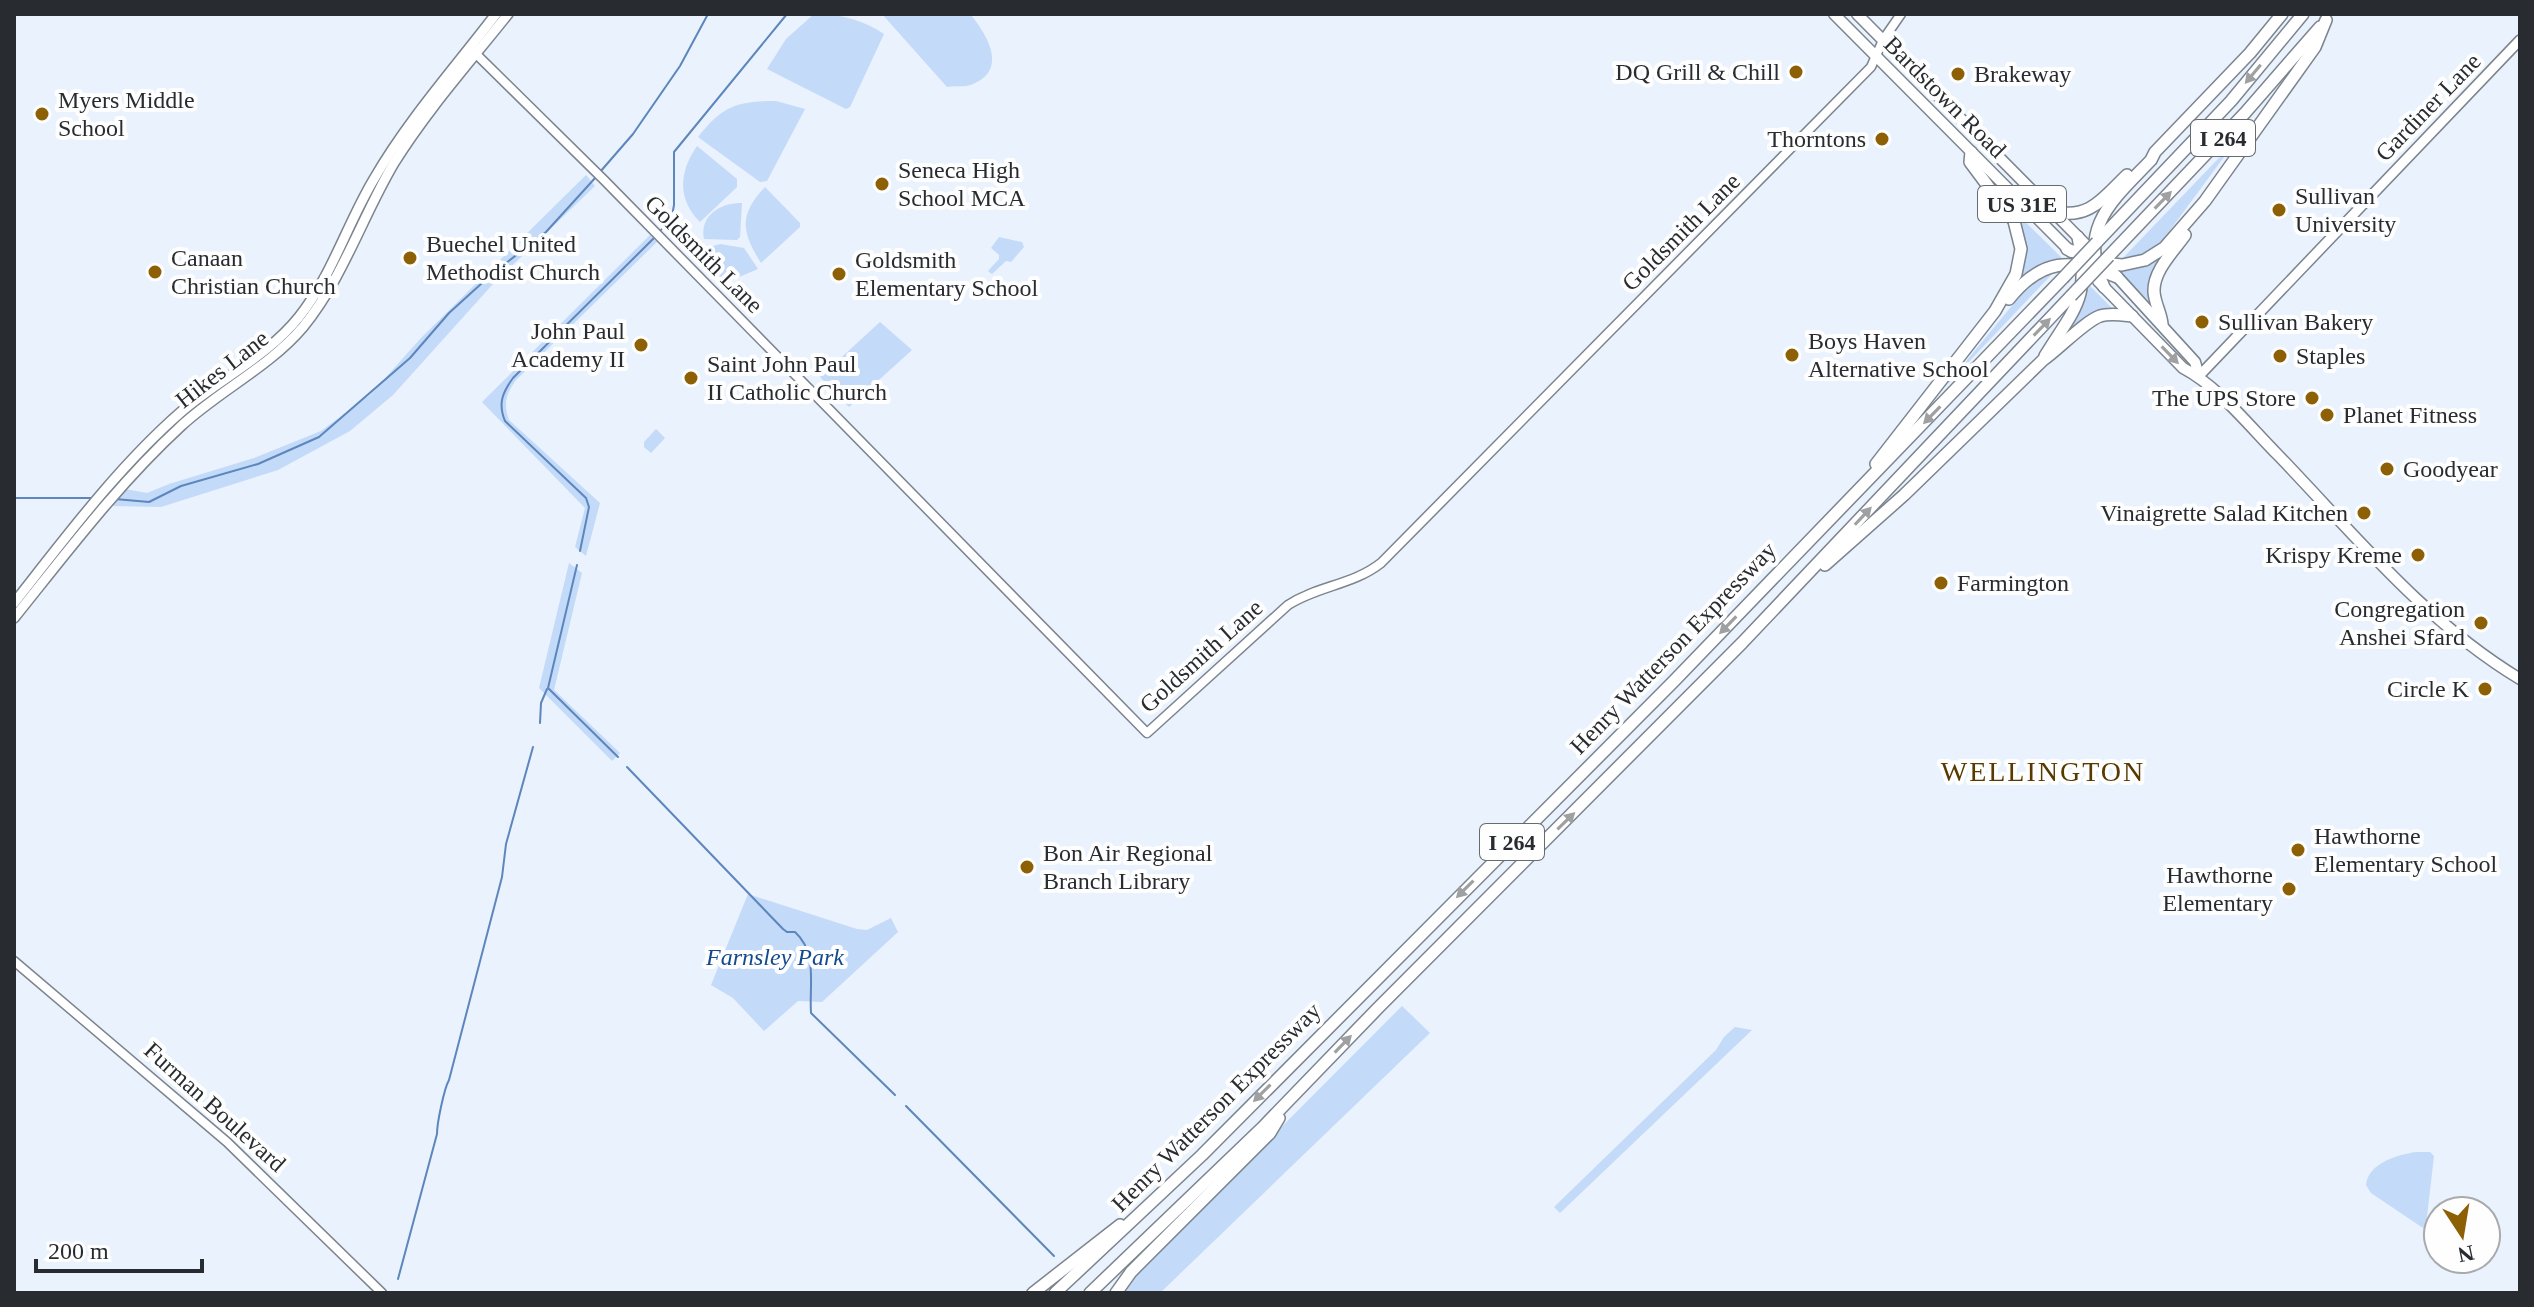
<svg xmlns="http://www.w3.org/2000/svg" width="2534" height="1307" viewBox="0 0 2534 1307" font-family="Georgia,serif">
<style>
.green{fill:#c3daf9}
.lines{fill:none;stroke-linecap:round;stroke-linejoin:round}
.stream{stroke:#5d86bc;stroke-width:2}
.tertiary-casing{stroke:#7c848e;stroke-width:11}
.secondary-casing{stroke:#7c848e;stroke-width:12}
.primary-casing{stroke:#7c848e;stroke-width:13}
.motorway-casing{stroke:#7c848e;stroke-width:14}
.tertiary{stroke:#fff;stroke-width:8}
.secondary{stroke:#fff;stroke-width:9}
.primary{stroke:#fff;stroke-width:10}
.motorway{stroke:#fff;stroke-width:11}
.motorway-bridge-casing{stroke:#7c848e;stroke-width:14;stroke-linecap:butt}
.motorway-bridge{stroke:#fff;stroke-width:11}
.oneway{fill:#9ea0a2}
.poi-dot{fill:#8d6006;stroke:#fefefe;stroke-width:3}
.labels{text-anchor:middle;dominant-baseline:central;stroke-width:8;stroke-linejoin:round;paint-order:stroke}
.shield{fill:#fefefe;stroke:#686b6e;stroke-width:2}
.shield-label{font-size:22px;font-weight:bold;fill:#282c30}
.poi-label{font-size:24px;fill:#282c30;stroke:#fefefe;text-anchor:start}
.street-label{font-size:24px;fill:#282c30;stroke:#fefefe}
.park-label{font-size:24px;font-style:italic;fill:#134a8d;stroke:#fefefe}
.quarter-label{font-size:28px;letter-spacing:2px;fill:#583a00;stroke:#fefefe}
</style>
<rect width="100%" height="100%" fill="#e9f2fd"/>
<g class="green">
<path d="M 814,14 C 838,13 864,20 884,34 L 850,107 L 846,109 L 767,69 L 786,39 Z"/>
<path d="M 882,14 L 970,14 C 985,32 1010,69 973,84 C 964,88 955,85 947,87 Z"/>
<path d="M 776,101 L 805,109 L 767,181 L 760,182 L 698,137 C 722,106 737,101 776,101 Z"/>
<polygon points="2238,138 2162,241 2139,256 2123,258"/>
<path d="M 697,146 L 737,179 L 737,187 L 700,222 C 677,199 679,172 697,146 Z"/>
<polygon points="586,175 595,186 493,284 393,395 350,431 278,470 161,507 111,506 125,489 147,493 169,484 254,458 321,431 371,394 421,338"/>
<path d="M 765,187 L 800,223 L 800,227 L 761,263 C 741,231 739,215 765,187 Z"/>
<path d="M 742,203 L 740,237 L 737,240 L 704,239 C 699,216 721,202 742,203 Z"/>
<polygon points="2010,207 2064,260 2034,269 2014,285 2021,266"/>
<path d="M 650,235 L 657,242 L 516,380 C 506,394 503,404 509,420 L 600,503 L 586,556 L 575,547 L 585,508 L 482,402 Z"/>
<polygon points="999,237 1022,242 1024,247 1011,262 1006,261 992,274 988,271 999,259 999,255 991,248"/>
<polygon points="720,244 744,248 758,269 725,283 720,282 709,247"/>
<polygon points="2167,251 2158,269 2154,306 2118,270 2145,265"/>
<polygon points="2054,272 1944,388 2029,285 2040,277"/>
<polygon points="2089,285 2113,309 2070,331 2084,303"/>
<polygon points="880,322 912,350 849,407 820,377"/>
<polygon points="656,429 665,438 651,453 644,447 644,442"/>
<polygon points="569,563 582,573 554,690 620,753 612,761 539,688"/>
<polygon points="748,894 857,929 867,930 891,918 898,932 822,1002 798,1001 764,1031 733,998 711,985"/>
<polygon points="1402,1006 1430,1033 1160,1293 1123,1293 1135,1274"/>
<polygon points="1735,1027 1752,1030 1560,1213 1554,1207 1716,1050 1724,1037"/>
<path d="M 2416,1152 L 2430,1152 L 2434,1156 L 2426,1225 L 2423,1228 L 2371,1193 L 2366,1185 C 2368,1163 2397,1155 2416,1152 Z"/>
</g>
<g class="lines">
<g class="stream">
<polyline points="600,172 633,134 680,66 708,14"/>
<polyline points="661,230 672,216 674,205 674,152 787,14"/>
<polyline points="14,498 93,498"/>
<polyline points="115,499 149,502 181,486 258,464 319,437 410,358 449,313 492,274 546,232 596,177"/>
<path d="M 580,551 L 589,507 L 586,498 L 505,421 C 498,404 502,393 513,378 L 654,238"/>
<polyline points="577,565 548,688 618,757"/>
<polyline points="540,723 541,703 547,689"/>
<path d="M 627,767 L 783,929 L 787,932 L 795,932 C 818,953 809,985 811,1013 L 895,1095"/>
<polyline points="906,1106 1054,1256"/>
<path d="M 398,1279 L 437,1134 C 437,1123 444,1089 449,1080 L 502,877 L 506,844 L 533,747"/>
</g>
<g class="tertiary-casing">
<g id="tertiary">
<path d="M 473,51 L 604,180 L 1147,733 L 1288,605 C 1317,586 1353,585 1381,563 L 1871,67 L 1883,40 L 1901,14"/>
<polyline points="14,961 227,1142 382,1293"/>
</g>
</g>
<g class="secondary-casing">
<g id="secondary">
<polyline points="2199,376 2520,40"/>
<path d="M 14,603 C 66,537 118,467 181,412 C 219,379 267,357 299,317 C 332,276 347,224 374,179 C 409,119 454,69 496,14"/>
<path d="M 14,618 C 67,552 119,483 181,426 C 220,390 269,367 303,327 C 343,278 362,217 394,163 C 427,110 469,63 508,14"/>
</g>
</g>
<g class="primary-casing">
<g id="primary">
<polyline points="1834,14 2071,252"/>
<polyline points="1857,14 2095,254"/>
<polyline points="2112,271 2195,362 2199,376"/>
<path d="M 2098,281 L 2183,368 C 2218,386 2250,427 2278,455 C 2355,535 2424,621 2520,679"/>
</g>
</g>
<g class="motorway-casing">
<g id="motorway">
<path d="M 2052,211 C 2089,221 2103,198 2127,175"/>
<polyline points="2097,242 2231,101 2303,14"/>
<polyline points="2067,249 2103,263 2122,265 2145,260 2164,248 2205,201 2315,47 2326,20"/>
<polyline points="2109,256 2245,113 2320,27"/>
<path d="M 2104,287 C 2077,228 2112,201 2151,160 L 2155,152 L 2250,53 L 2282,14"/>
<path d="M 2009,299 C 2041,259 2071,257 2117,277"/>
<path d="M 2162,324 C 2161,313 2155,304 2154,292 C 2153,271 2173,252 2185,235"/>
<path d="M 2045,356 C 2076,306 2090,299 2078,237"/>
<polyline points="1876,464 1995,311 2016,274 2021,249 2014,221 1970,162 1971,152"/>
<path d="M 1825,565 L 1904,495 L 2043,360 C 2059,349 2084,322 2100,316 C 2110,313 2122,315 2132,316"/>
<polyline points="1033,1293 1120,1225"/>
<polyline points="1055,1293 1202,1155 1674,681 2063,278"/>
<polyline points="1090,1293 1262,1128 1378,1008 1742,643 2071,296"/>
<polyline points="1116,1293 1131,1272 1270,1133 1279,1118"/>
</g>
</g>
<use href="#tertiary" class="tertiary"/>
<use href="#secondary" class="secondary"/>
<use href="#primary" class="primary"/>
<use href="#motorway" class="motorway"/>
<g class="motorway-bridge-casing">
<g id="motorway-bridge">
<polyline points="2063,278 2097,242"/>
<polyline points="2071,296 2109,256"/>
</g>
</g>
<use href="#motorway-bridge" class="motorway-bridge"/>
</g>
<defs><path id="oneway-solid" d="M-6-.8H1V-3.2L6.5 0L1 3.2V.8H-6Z" transform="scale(2)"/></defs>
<g class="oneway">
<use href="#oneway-solid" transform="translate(2253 74) rotate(130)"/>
<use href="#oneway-solid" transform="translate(2163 200) rotate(-46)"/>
<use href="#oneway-solid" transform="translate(2042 327) rotate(-46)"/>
<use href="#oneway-solid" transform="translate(2170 355) rotate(46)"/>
<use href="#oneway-solid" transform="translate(1932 415) rotate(134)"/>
<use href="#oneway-solid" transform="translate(1863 516) rotate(-47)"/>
<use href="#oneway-solid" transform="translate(1728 625) rotate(134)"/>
<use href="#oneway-solid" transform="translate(1566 821) rotate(-44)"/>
<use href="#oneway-solid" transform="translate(1465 889) rotate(135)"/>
<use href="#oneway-solid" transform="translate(1343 1044) rotate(-46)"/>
<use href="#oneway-solid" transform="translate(1262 1093) rotate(135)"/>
</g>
<g class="poi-dot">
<circle cx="1796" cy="72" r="8"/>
<circle cx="1958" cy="74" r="8"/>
<circle cx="42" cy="114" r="8"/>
<circle cx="1882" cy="139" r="8"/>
<circle cx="882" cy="184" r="8"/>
<circle cx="2279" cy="210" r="8"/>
<circle cx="410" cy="258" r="8"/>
<circle cx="155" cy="272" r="8"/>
<circle cx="839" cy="274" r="8"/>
<circle cx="2202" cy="322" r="8"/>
<circle cx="641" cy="345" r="8"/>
<circle cx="1792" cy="355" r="8"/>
<circle cx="2280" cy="356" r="8"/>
<circle cx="691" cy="378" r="8"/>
<circle cx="2312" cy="398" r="8"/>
<circle cx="2327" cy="415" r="8"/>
<circle cx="2387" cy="469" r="8"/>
<circle cx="2364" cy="513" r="8"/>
<circle cx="2418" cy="555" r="8"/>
<circle cx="1941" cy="583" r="8"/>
<circle cx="2481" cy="623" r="8"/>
<circle cx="2485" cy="689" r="8"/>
<circle cx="2298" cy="850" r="8"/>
<circle cx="1027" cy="867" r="8"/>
<circle cx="2289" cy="889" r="8"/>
</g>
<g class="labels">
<g class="shield">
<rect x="2191" y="120" width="64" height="36" rx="6"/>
<rect x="1978" y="186" width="88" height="36" rx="6"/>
<rect x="1480" y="824" width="64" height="36" rx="6"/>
</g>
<g class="shield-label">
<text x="2223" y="138">I 264</text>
<text x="2022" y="204">US 31E</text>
<text x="1512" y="842">I 264</text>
</g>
<g class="poi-label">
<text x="1780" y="72" text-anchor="end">DQ Grill &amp; Chill</text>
<text x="1974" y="74">Brakeway</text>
<text x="58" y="100">Myers Middle<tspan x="58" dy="28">School</tspan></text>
<text x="1866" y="139" text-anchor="end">Thorntons</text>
<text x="898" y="170">Seneca High<tspan x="898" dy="28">School MCA</tspan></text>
<text x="2295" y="196">Sullivan<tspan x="2295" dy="28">University</tspan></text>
<text x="426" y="244">Buechel United<tspan x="426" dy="28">Methodist Church</tspan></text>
<text x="171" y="258">Canaan<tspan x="171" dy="28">Christian Church</tspan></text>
<text x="855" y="260">Goldsmith<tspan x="855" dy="28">Elementary School</tspan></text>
<text x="2218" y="322">Sullivan Bakery</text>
<text x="625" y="331" text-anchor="end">John Paul<tspan x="625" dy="28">Academy II</tspan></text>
<text x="1808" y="341">Boys Haven<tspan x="1808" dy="28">Alternative School</tspan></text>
<text x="2296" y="356">Staples</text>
<text x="707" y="364">Saint John Paul<tspan x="707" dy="28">II Catholic Church</tspan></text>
<text x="2296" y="398" text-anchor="end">The UPS Store</text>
<text x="2343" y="415">Planet Fitness</text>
<text x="2403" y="469">Goodyear</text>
<text x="2348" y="513" text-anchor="end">Vinaigrette Salad Kitchen</text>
<text x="2402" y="555" text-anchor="end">Krispy Kreme</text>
<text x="1957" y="583">Farmington</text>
<text x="2465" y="609" text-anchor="end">Congregation<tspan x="2465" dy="28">Anshei Sfard</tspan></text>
<text x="2469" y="689" text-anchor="end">Circle K</text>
<text x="2314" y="836">Hawthorne<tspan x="2314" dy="28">Elementary School</tspan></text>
<text x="1043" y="853">Bon Air Regional<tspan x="1043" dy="28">Branch Library</tspan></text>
<text x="2273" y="875" text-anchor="end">Hawthorne<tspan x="2273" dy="28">Elementary</tspan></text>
</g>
<g class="street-label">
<text transform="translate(1945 97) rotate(45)">Bardstown Road</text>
<text transform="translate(2428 107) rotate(-46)">Gardiner Lane</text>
<text transform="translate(1681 232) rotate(-45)">Goldsmith Lane</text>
<text transform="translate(704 254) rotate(45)">Goldsmith Lane</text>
<text transform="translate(222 369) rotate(-38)">Hikes Lane</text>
<text transform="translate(1673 648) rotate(-46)">Henry Watterson Expressway</text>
<text transform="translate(1201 656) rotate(-42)">Goldsmith Lane</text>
<text transform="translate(215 1107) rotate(42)">Furman Boulevard</text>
<text transform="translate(1216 1107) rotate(-45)">Henry Watterson Expressway</text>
</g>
<g class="park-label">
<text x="775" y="957">Farnsley Park</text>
</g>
<g class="quarter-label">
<text x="2043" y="771">WELLINGTON</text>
</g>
</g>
<rect width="2534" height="1307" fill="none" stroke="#282c30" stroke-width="32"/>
<g transform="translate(2462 1235) rotate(168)"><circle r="38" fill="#fefefe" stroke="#a8aaac" stroke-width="2"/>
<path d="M0-6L14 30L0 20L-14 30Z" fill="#8d6006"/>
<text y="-12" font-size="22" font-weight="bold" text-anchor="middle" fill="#282c30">N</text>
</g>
<path d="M36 1259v12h166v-12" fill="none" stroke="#282c30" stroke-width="4"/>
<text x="48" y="1259" font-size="24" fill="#282c30" stroke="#fefefe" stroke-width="6" paint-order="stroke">200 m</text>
</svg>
